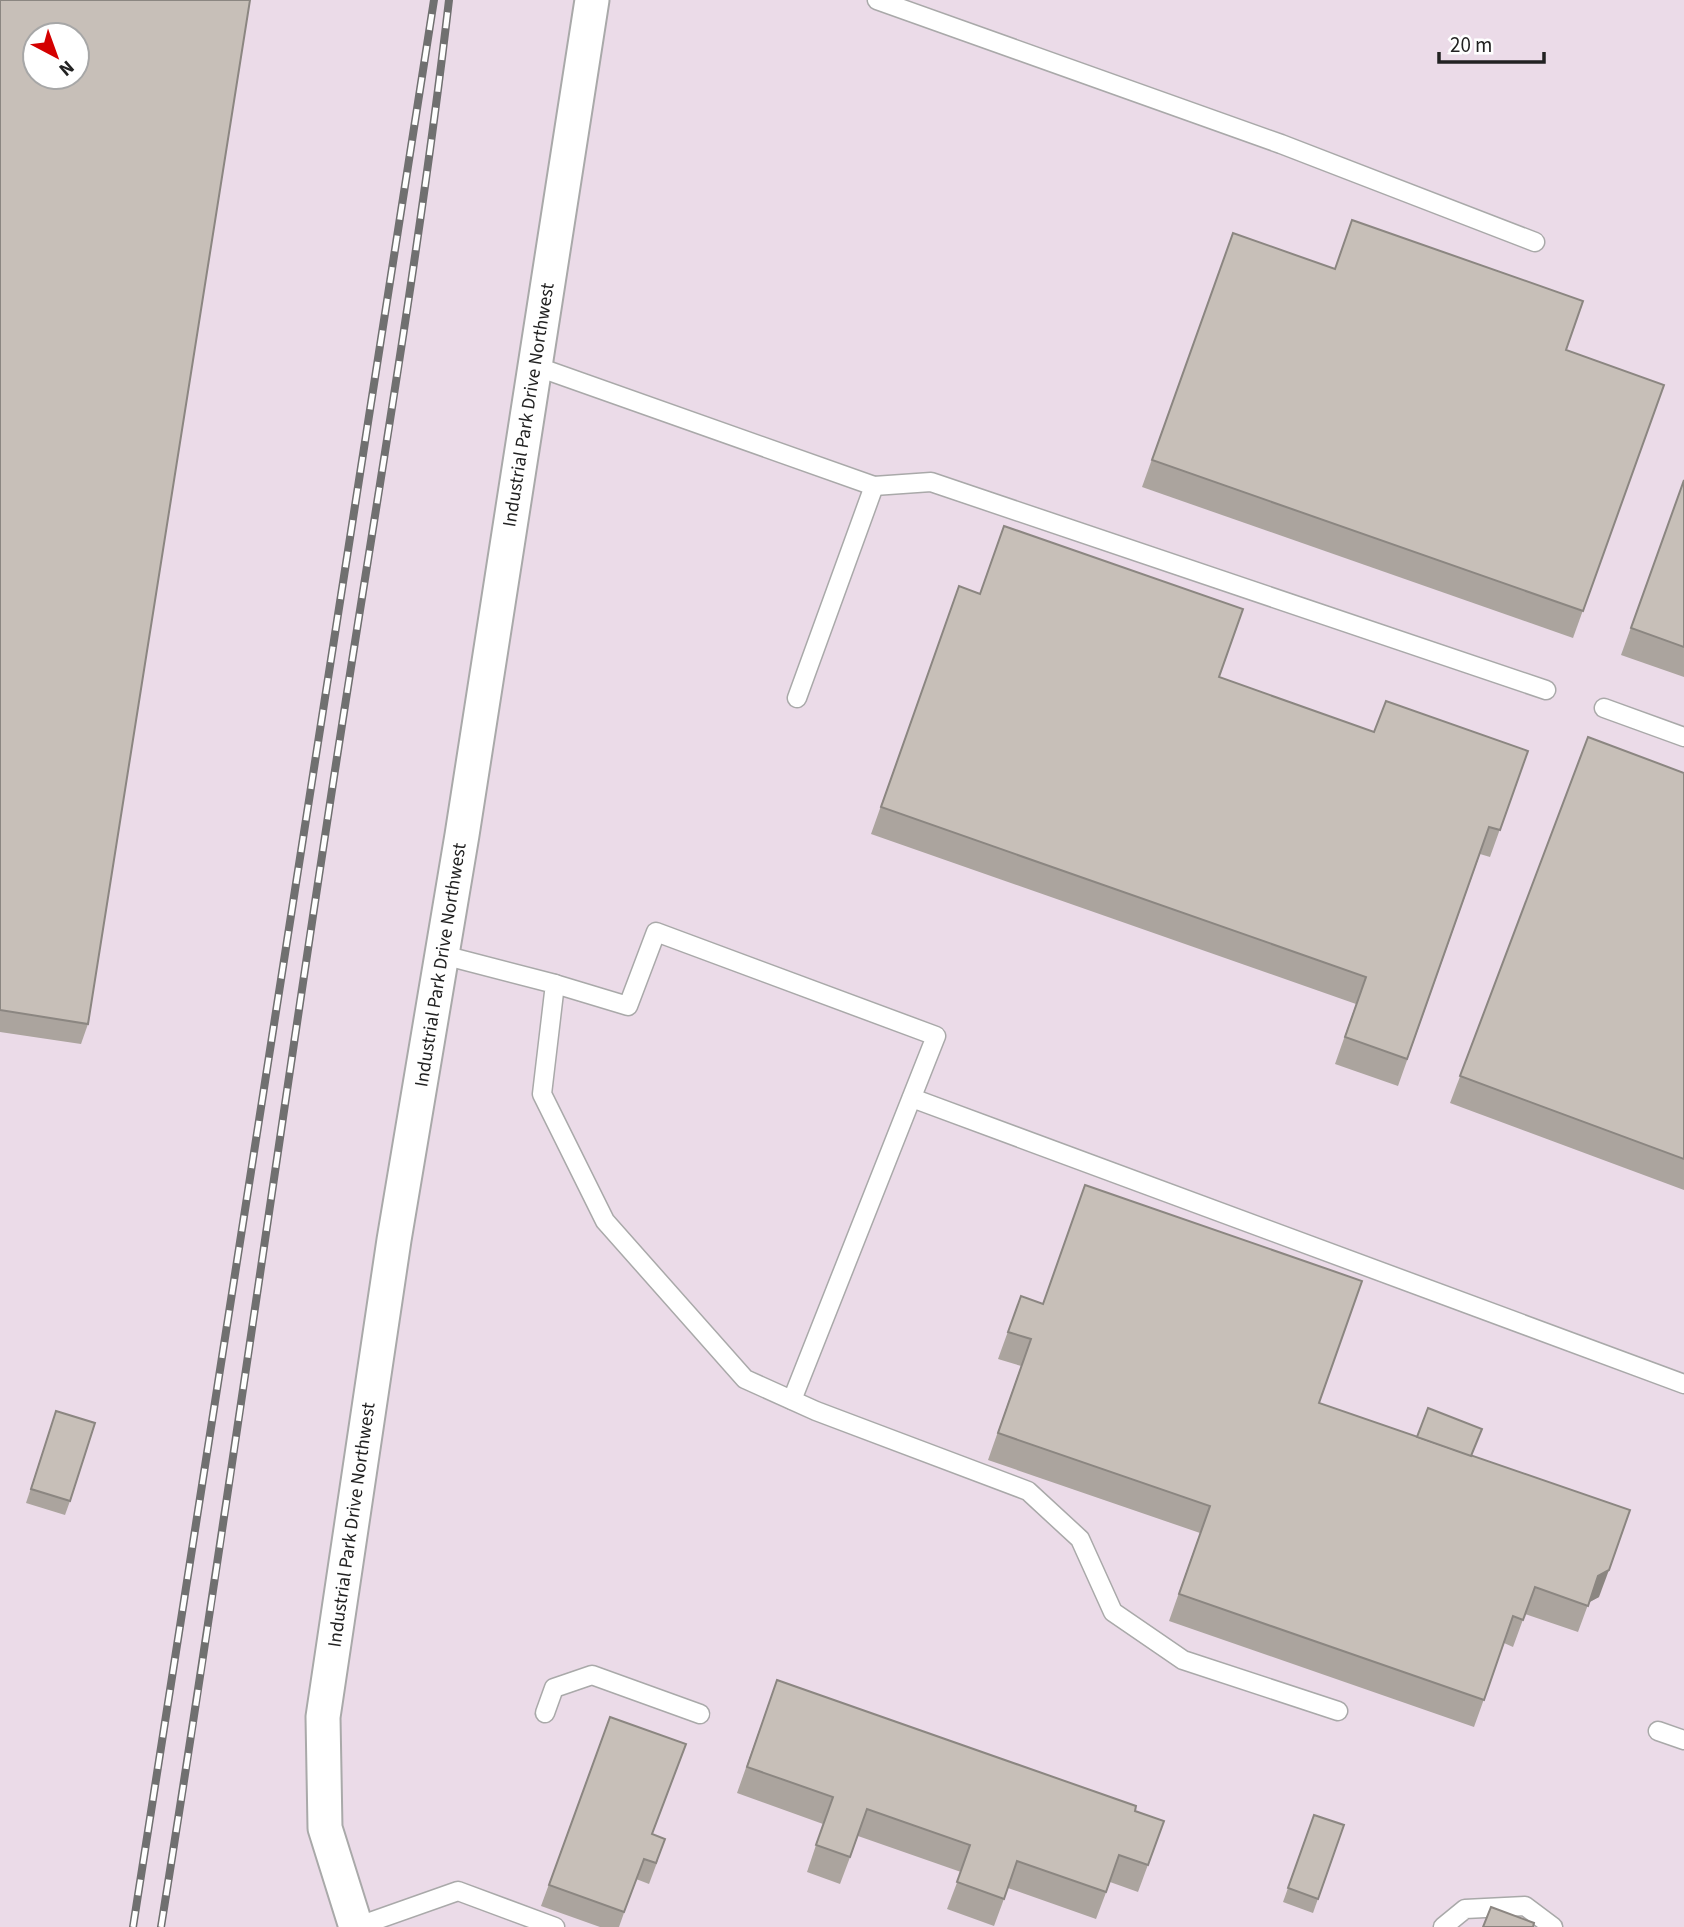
<svg xmlns="http://www.w3.org/2000/svg" width="1684" height="1927" viewBox="0 0 1684 1927" font-family="'Source Sans 3',sans-serif">
<style>
.industrial{fill:#ebdbe8;fill-rule:evenodd}
.lines{fill:none;stroke-linecap:round;stroke-linejoin:round}
.service-casing{stroke:#a9a9a9;stroke-width:21}
.minor-casing{stroke:#a9a9a9;stroke-width:37}
.service{stroke:#fff;stroke-width:18}
.minor{stroke:#fff;stroke-width:33}
.rail-casing{stroke:#707070;stroke-width:8}
.rail{stroke:#fff;stroke-width:5;stroke-dasharray:16;stroke-linecap:butt}
.wall{fill:#aba49e}
.shaded-wall{fill:#8b8681}
.building{fill:#c7bfb8;stroke:#8b8681;stroke-width:2;fill-rule:evenodd}
.labels{text-anchor:middle;dominant-baseline:central;stroke-width:7;stroke-linejoin:round;paint-order:stroke}
.street-label{font-size:19px;fill:#222;stroke:#fff}
</style>
<rect width="100%" height="100%" fill="#f2efe9"/>
<path class="industrial" d="M 0,0 L 1684,0 L 1684,1927 L 0,1927 ZM 35,35 L 77,35 L 77,77 L 35,77 Z"/>
<g class="lines">
<g class="service-casing">
<g id="service">
<polyline points="877,0 1281,144 1535,242"/>
<polyline points="535,366 874,486 797,698"/>
<polyline points="874,486 931,482 1546,690"/>
<polyline points="1604,708 1684,737"/>
<polyline points="443,955 555,984 542,1094 605,1221 745,1379 816,1411 1028,1491 1080,1539 1113,1612 1183,1660 1338,1711"/>
<polyline points="555,984 628,1006 656,932 936,1036 792,1400"/>
<polyline points="912,1098 1684,1384"/>
<polyline points="545,1713 554,1688 592,1675 700,1714"/>
<polyline points="1658,1731 1684,1740"/>
<polyline points="356,1927 458,1891 555,1927"/>
<polyline points="1443,1927 1465,1909 1525,1906 1553,1927"/>
</g>
</g>
<g class="minor-casing">
<polyline id="minor" points="356,1927 325,1828 323,1717 394,1240 462,835 592,0"/>
</g>
<use href="#service" class="service"/>
<use href="#minor" class="minor"/>
<g class="rail-casing">
<g id="rail">
<polyline points="133,1927 434,0"/>
<path d="M 161,1927 C 220,1560 271,1191 327,823 C 368,549 417,275 449,0"/>
</g>
</g>
<use href="#rail" class="rail"/>
</g>
<g class="wall">
<polygon points="0,0 88,1024 81,1044 0,1032"/>
<polygon points="1233,233 1664,385 1573,638 1142,487"/>
<polygon points="1684,480 1684,677 1621,655"/>
<polygon points="959,586 1374,732 1528,751 1490,857 1480,854 1398,1086 1335,1064 1356,1004 871,834"/>
<polygon points="1588,737 1684,773 1684,1190 1450,1103"/>
<polygon points="1042,1304 1319,1403 1472,1456 1599,1597 1589,1602 1578,1632 1525,1614 1513,1647 1504,1643 1474,1727 1169,1621 1200,1533 988,1460 1021,1366 998,1359 1011,1323"/>
<polygon points="56,1411 70,1501 65,1515 26,1503"/>
<polygon points="777,1680 1164,1821 1138,1892 1110,1882 1096,1919 1008,1888 994,1926 947,1909 961,1872 858,1836 840,1884 807,1872 823,1824 737,1793"/>
<polygon points="610,1717 652,1834 658,1860 649,1884 636,1879 619,1927 600,1927 541,1906"/>
<polygon points="1314,1815 1344,1825 1313,1913 1283,1902"/>
</g>
<polygon class="shaded-wall" points="1609,1570 1599,1597 1588,1603 1598,1576"/>
<g class="building">
<path d="M 0,0 L 250,0 L 88,1024 L 0,1010 ZM 35,35 L 77,35 L 77,77 L 35,77 Z"/>
<polygon points="1352,220 1583,301 1566,350 1664,385 1583,611 1152,460 1233,233 1335,269"/>
<polygon points="1684,480 1684,647 1631,628"/>
<polygon points="1004,526 1243,609 1219,677 1374,732 1386,701 1528,751 1500,830 1489,827 1407,1059 1345,1037 1366,977 881,807 959,586 980,594"/>
<polygon points="1588,737 1684,773 1684,1159 1460,1076"/>
<polygon points="1085,1185 1362,1281 1319,1403 1630,1510 1609,1570 1598,1576 1588,1606 1535,1587 1523,1620 1513,1616 1484,1700 1179,1594 1210,1506 998,1433 1031,1339 1008,1332 1021,1296 1043,1304"/>
<polygon points="1428,1408 1482,1429 1471,1456 1417,1437"/>
<polygon points="56,1411 95,1423 70,1501 31,1489"/>
<polygon points="777,1680 1136,1806 1135,1811 1164,1821 1148,1865 1119,1855 1106,1892 1017,1861 1004,1899 957,1882 970,1845 867,1809 850,1857 816,1845 833,1797 747,1767"/>
<polygon points="610,1717 686,1744 652,1834 665,1839 656,1863 644,1859 624,1912 549,1885"/>
<polygon points="1314,1815 1344,1825 1318,1899 1288,1888"/>
<polygon points="1491,1907 1534,1923 1533,1927 1483,1927"/>
</g>
<g class="labels">
<g class="street-label">
<text transform="translate(529 405) rotate(-81)">Industrial Park Drive Northwest</text>
<text transform="translate(441 965) rotate(-81)">Industrial Park Drive Northwest</text>
<text transform="translate(352 1525) rotate(-82)">Industrial Park Drive Northwest</text>
</g>
</g>
<g transform="translate(56 56) rotate(139)"><circle r="33" fill="#ffffff" stroke="#a7a7a7" stroke-width="2"/>
<path d="M0-5L12 26L0 18L-12 26Z" fill="#d40000"/>
<text y="-10" font-size="19" font-weight="bold" text-anchor="middle" fill="#222222">N</text>
</g>
<path d="M1439 52v10h105v-10" fill="none" stroke="#222222" stroke-width="3.5"/>
<text x="1450" y="52" font-size="21" fill="#222222" stroke="#ffffff" stroke-width="5" paint-order="stroke">20 m</text>
</svg>
